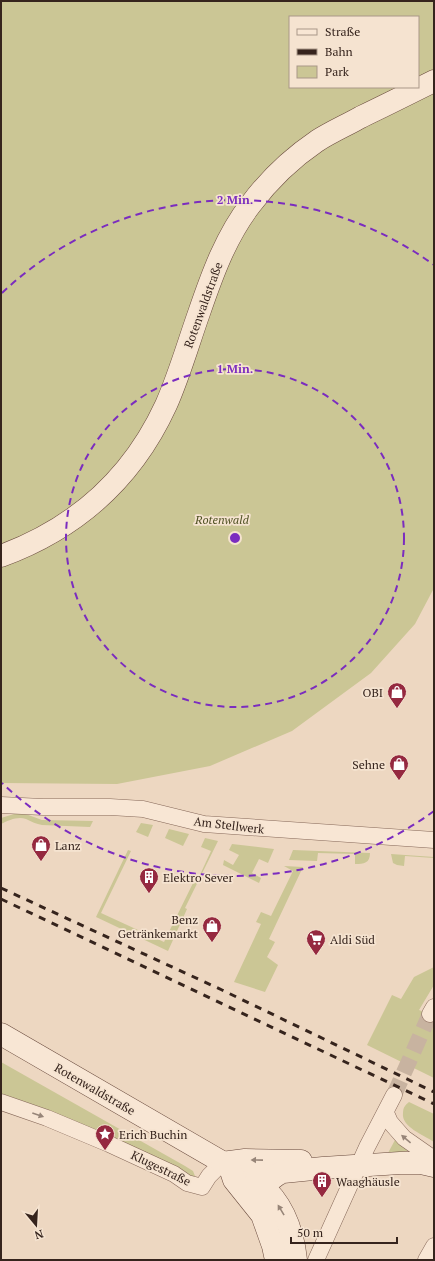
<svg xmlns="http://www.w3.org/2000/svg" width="435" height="1261" viewBox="0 0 435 1261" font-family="'PT Serif',serif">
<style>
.green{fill:#cbc695;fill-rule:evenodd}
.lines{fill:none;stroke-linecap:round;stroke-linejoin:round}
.minor-tunnel{stroke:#c8b3a0;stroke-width:16;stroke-dasharray:16 8;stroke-linecap:butt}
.minor-casing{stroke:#866859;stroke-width:17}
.secondary-casing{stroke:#68493c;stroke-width:23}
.minor{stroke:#f8e6d4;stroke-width:16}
.secondary{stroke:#f8e6d4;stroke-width:22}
.rail{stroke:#36241d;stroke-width:3;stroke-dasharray:7 7;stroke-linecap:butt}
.oneway{fill:#978578}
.ring{fill:none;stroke:#7b2cbf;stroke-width:2;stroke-dasharray:7 5}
.labels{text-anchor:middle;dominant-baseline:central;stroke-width:3.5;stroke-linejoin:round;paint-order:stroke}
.street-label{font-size:12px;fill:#36241d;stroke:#f5e3d0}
.park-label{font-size:12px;font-style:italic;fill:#505224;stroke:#f5e3d0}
.poi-label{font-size:12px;fill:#36241d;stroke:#f5e3d0;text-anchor:start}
.centre{fill:#7b2cbf;stroke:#f5e3d0;stroke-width:2}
.ring-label{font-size:12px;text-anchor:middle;font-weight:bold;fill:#7b2cbf;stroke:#f5e3d0;stroke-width:3.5;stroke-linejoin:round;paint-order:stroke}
</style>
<rect width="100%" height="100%" fill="#edd7c1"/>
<g class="green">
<path d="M 1,1 L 434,1 L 434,588 L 415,624 L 371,673 L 292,731 L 210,766 L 117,784 L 1,783 ZM 290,17 L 418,17 L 418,87 L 290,87 Z"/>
<path d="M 23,813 L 42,820 L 93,821 L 90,827 L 42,825 C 36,824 32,822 26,819 C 18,816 9,820 1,824 L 1,818 L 14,814 Z"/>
<polygon points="141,823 153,825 148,837 136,832"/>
<polygon points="169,829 189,834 183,846 165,838"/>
<polygon points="205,838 218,841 185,908 187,909 168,951 96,917 128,850 131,851 101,913 164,942 196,877 199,877 211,851 201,847"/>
<polygon points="232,844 274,849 268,863 259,859 252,873 261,878 259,883 223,865 224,860 233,865 239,855 229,850"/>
<path d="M 293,850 L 370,853 C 370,863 364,864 355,864 L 355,854 L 318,853 L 317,861 L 289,860 Z"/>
<polygon points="391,854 434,857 434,858 405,856 404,866 397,865 393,863"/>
<polygon points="284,866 303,867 269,939 275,942 267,957 278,965 265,992 234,982 261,924 256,922 261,912 271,916 293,871"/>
<polygon points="434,967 434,985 419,1010 434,1016 434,1078 367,1045 392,995 401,999 414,977"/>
<polygon points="1,1062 185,1166 193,1171 195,1176 193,1177 73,1120 1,1094"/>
<path d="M 409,1102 L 434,1114 L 434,1142 C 424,1135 401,1127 403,1113 C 403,1108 405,1105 409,1102 Z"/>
<polygon points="395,1140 408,1150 407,1151 388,1153"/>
</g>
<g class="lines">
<polyline class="minor-tunnel" points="394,1095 430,1014"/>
<g class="minor-casing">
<g id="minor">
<polyline points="1,805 43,807 110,807 143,809 204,824 434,840"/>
<polyline points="430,1014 434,1007"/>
<polyline points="1,1102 47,1118 109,1144 174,1174 187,1183 202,1187 209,1176 222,1163"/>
<polyline points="386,1113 390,1122 404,1138 434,1159"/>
<polyline points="316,1260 367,1147 394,1095"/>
<polyline points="426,1260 434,1246"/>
</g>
</g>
<g class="secondary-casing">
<g id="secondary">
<path d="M 1,556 C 77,528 132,479 166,405 C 179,376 188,344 199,313 C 212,275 226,236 251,204 C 269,180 292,158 317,141 C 331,132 347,125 361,117 C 386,105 410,93 434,81"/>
<path d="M 1,1034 L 260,1184 C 283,1203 293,1231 296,1260"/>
<polyline points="222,1163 245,1160 301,1161"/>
<polyline points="230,1168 234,1180 262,1215 273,1246 276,1260"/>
<polyline points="256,1181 269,1181 277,1175 283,1172 323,1168 400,1163 421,1163 434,1166"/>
</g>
</g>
<use href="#minor" class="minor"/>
<use href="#secondary" class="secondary"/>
<g class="rail">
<polyline points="1,888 222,990 434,1092"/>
<polyline points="1,899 434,1104"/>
</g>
</g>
<defs><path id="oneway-solid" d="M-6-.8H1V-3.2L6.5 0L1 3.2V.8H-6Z"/></defs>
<g class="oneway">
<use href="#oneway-solid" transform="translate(38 1115) rotate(19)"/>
<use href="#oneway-solid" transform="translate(406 1139) rotate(-140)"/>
<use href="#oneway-solid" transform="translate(257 1160) rotate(-179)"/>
<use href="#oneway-solid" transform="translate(281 1210) rotate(-121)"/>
</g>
<g class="ring">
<circle cx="235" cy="538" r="169"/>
<path d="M434 811A338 338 0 0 1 2 783M2 293A338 338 0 0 1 434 265"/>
</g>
<defs>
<g id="shop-pin" transform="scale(1)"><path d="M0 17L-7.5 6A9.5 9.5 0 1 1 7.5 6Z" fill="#952940" stroke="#f5e3d0"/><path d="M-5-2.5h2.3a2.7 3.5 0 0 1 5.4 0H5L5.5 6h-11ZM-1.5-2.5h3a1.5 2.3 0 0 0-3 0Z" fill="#fff"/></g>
<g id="building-pin" transform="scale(1)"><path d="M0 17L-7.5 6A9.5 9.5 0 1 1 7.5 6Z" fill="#952940" stroke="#f5e3d0"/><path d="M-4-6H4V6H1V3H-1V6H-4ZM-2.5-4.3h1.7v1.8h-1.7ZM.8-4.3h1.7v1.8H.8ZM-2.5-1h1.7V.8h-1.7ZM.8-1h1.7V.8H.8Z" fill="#fff"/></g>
<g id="supermarket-pin" transform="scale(1)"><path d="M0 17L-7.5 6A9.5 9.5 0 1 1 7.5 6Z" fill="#952940" stroke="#f5e3d0"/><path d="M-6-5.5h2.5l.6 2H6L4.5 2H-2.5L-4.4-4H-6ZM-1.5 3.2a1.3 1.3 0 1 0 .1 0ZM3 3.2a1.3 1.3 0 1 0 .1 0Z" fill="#fff"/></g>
<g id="sight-pin" transform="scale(1)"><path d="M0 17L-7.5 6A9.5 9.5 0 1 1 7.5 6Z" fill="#952940" stroke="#f5e3d0"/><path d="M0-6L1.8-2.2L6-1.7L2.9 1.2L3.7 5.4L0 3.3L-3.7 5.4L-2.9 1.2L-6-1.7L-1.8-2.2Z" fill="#fff"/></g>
</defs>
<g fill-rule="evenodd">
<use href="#shop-pin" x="397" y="692"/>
<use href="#shop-pin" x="399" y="764"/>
<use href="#shop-pin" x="41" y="845"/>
<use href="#building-pin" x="149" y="877"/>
<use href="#shop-pin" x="212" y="926"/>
<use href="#supermarket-pin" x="316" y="939"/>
<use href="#sight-pin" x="105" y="1134"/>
<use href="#building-pin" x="322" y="1181"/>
</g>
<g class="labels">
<g class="street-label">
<text transform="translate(203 305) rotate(-70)">Rotenwaldstraße</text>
<text transform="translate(229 825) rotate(7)">Am Stellwerk</text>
<text transform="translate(95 1089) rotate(30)">Rotenwaldstraße</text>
<text transform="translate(161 1168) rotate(26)">Klugestraße</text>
</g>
<g class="park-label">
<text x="222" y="519">Rotenwald</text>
</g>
<g class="poi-label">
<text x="383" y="692" text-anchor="end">OBI</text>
<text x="385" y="764" text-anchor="end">Sehne</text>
<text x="55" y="845">Lanz</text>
<text x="163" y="877">Elektro Sever</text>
<text x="198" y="919" text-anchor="end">Benz<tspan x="198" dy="14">Getränkemarkt</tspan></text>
<text x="330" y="939">Aldi Süd</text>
<text x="119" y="1134">Erich Buchin</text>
<text x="336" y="1181">Waaghäusle</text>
</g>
</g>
<circle cx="235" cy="538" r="6" class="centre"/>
<g class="ring-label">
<text x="235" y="204">2 Min.</text>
<text x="235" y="373">1 Min.</text>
</g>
<rect width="435" height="1261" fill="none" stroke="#36241d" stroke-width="4"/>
<rect x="289" y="16" width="130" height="72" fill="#f5e3d0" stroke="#a99788"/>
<rect x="297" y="29" width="20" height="6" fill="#f8e6d4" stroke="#a99788"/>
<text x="325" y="36" font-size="12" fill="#36241d">Straße</text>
<rect x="297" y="49" width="20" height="6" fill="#36241d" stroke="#a99788"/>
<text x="325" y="56" font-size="12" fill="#36241d">Bahn</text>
<rect x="297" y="66" width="20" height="12" fill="#cbc695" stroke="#a99788"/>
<text x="325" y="76" font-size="12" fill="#36241d">Park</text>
<g transform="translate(36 1225) rotate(162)" stroke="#f5e3d0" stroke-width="3" paint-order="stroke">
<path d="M0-3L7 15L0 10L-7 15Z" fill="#36241d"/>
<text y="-6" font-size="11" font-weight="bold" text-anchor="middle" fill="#36241d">N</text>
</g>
<path d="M291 1237v6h106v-6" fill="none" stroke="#36241d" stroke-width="2"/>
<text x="297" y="1237" font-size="12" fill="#36241d" stroke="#f5e3d0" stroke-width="3" paint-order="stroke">50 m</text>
</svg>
